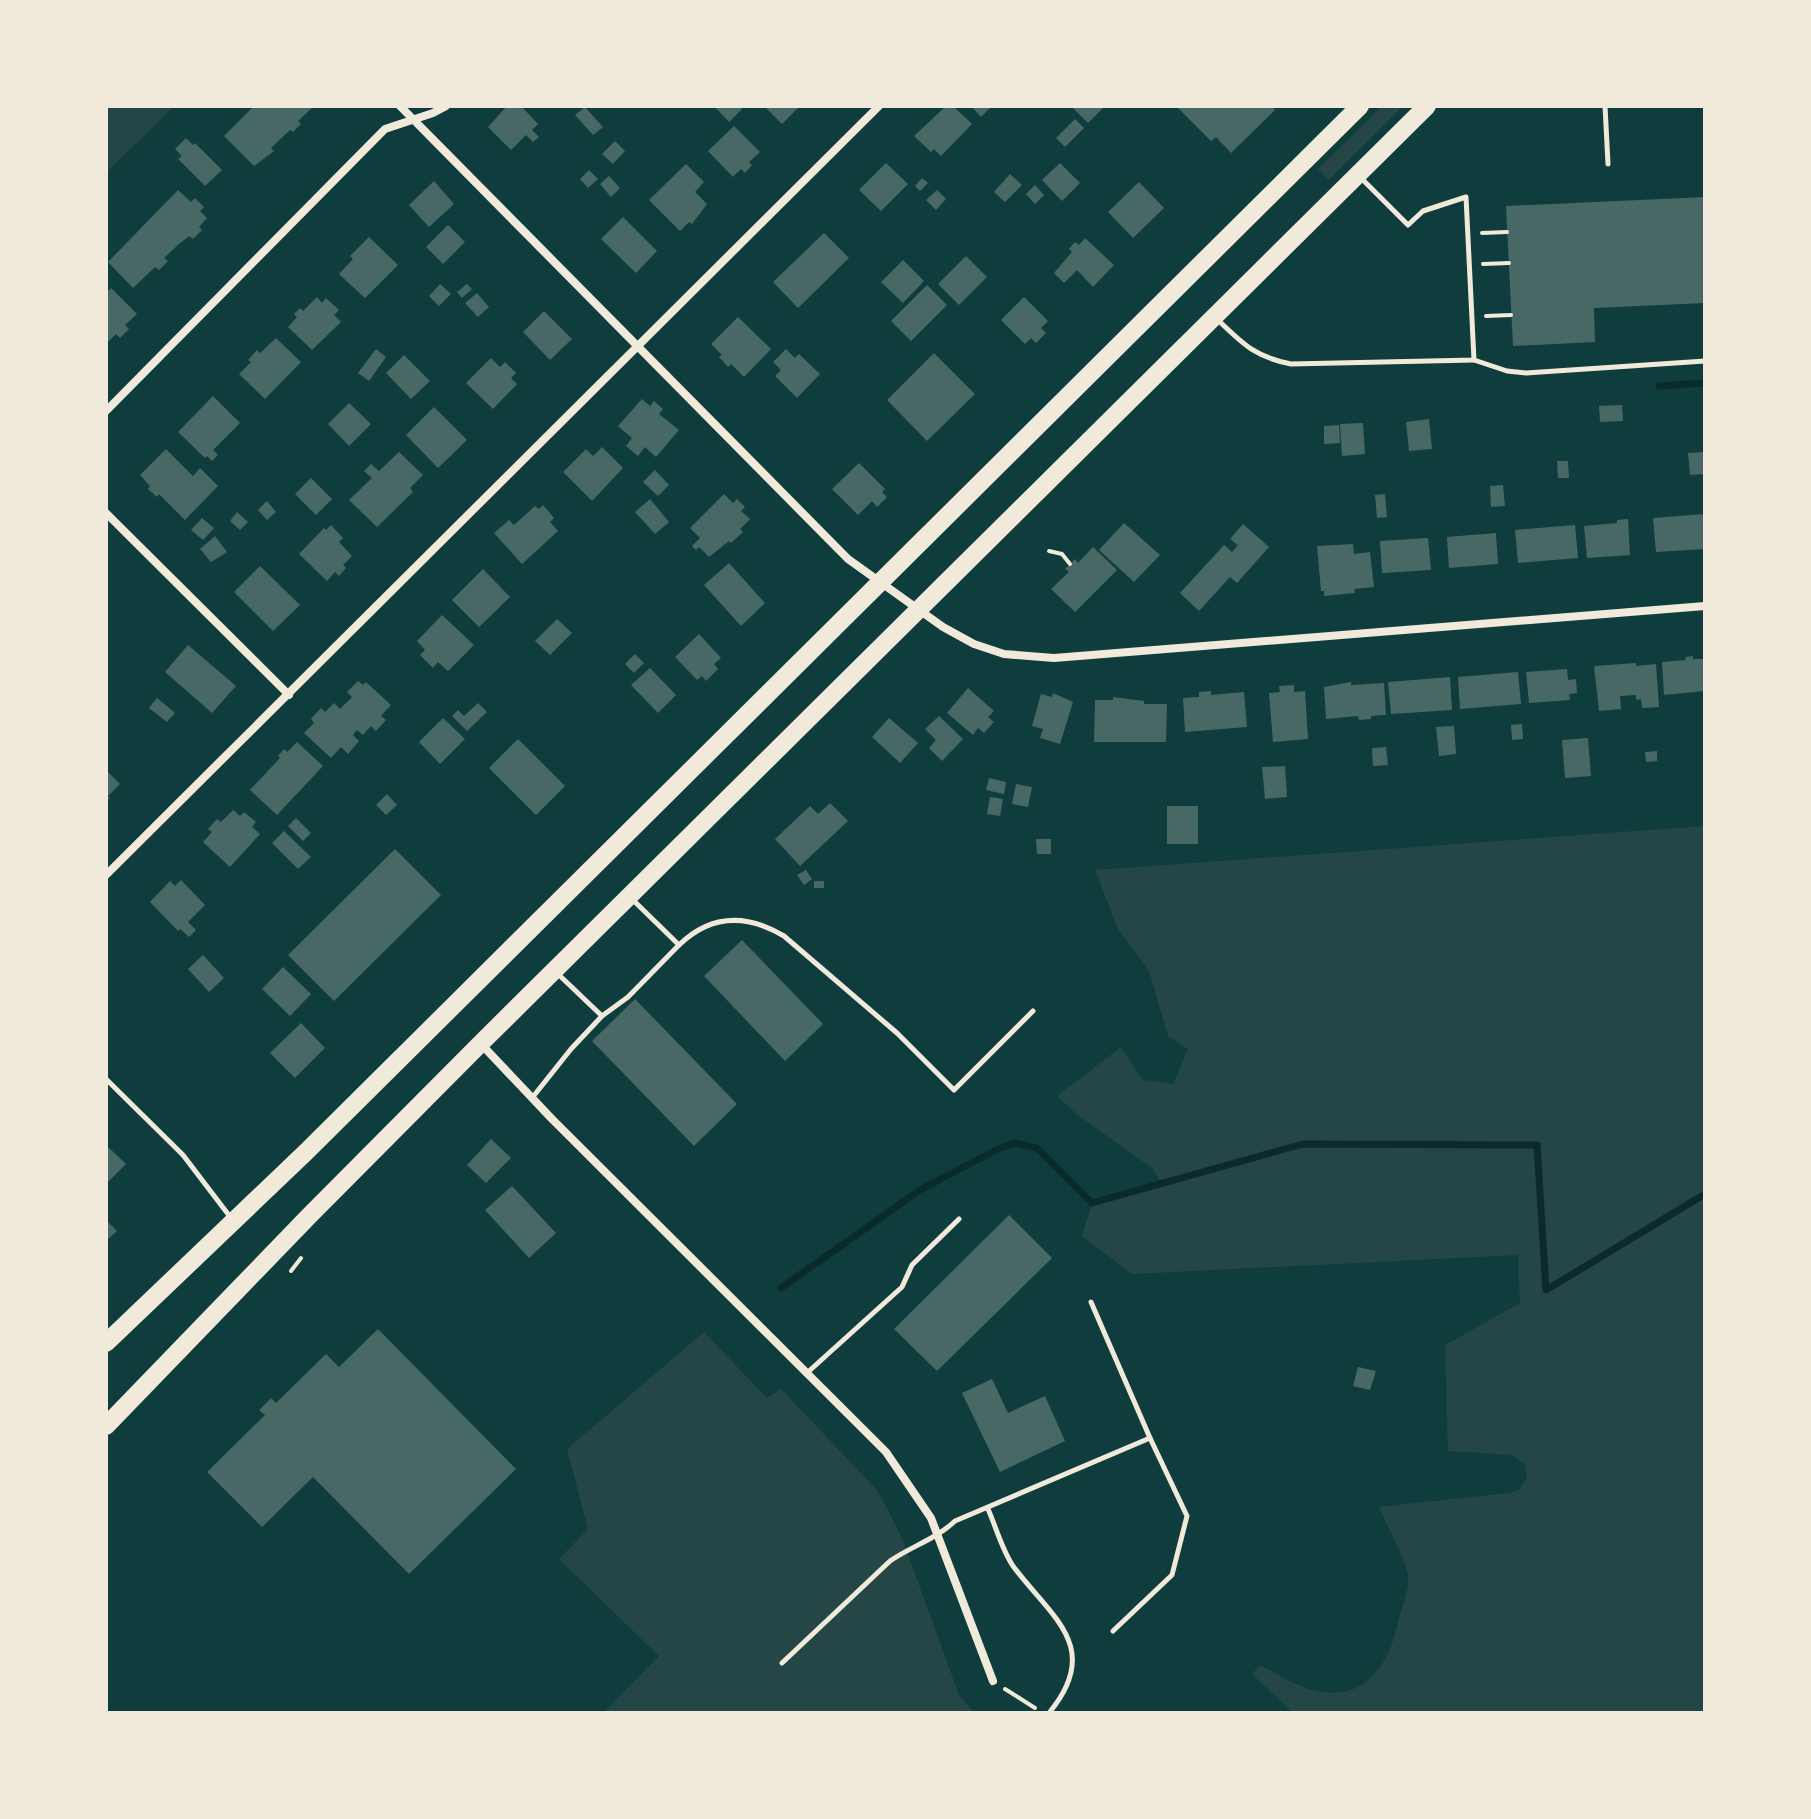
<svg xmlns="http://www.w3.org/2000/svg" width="1811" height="1819" viewBox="0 0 1811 1819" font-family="'Nunito Sans',sans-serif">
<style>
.green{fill:#244646}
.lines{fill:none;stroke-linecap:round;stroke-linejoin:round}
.stream{stroke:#0a2a2b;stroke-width:7}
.building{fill:#486865}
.path{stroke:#f1e9da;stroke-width:4}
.service{stroke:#f1e9da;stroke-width:5}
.minor{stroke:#f1e9da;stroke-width:8}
.primary{stroke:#f1e9da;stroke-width:18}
</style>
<rect width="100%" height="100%" fill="#0f3d3e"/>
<g class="green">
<polygon points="106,106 174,106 106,173"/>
<polygon points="1382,106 1403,106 1329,180 1318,169"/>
<path d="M 1705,826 L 1705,1713 L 1293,1713 L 1252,1674 L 1260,1665 C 1276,1673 1292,1684 1309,1689 C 1361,1705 1388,1669 1398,1623 C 1401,1609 1410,1589 1408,1575 C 1406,1561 1386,1523 1379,1507 L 1508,1493 L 1519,1490 L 1527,1478 L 1525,1464 L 1512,1455 L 1448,1451 L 1445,1345 L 1520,1303 L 1518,1255 L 1132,1274 L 1082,1236 L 1092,1203 L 1162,1184 L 1152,1168 L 1079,1116 L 1057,1096 L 1121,1047 L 1143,1080 L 1173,1084 L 1188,1049 L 1168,1036 L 1149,971 L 1118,929 L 1095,870 Z"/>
<polygon points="704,1332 767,1398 781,1389 876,1489 886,1506 902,1538 959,1695 975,1713 603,1713 659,1656 559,1559 588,1529 567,1449"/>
</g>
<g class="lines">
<g class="stream">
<polyline points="1659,386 1705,383"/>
<polyline points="781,1288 920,1190 1000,1148 1015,1143 1037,1148 1092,1203 1303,1144 1537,1145 1546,1290 1705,1194"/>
</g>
</g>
<g class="building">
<polygon points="254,106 314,106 298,121 301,124 293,132 290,130 271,148 274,151 254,166 224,136"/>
<polygon points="507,106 521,106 538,124 532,130 539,137 533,142 526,135 511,150 488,127"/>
<polygon points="714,106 739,106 742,109 729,122"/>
<polygon points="764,106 800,106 782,124"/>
<polygon points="946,106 953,106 972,124 941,156 934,149 931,152 914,136"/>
<polygon points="971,106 992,106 981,117"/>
<polygon points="1071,106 1105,106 1088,123"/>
<polygon points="1176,106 1271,106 1275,110 1231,153 1216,137 1211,141"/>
<polygon points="585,107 603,127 593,135 575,115"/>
<polygon points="1075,119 1084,128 1065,147 1056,138"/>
<polygon points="734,126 760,152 749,162 752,165 745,173 741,169 733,177 708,151"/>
<polygon points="186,138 193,145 195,143 222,170 205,186 178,159 182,156 175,149"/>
<polygon points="615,141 625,151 613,164 602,154"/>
<polygon points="886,163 908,184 881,211 859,190"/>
<polygon points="1060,163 1080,183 1062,201 1042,180"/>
<polygon points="686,164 704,182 695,192 707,204 692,224 689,222 680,231 649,200"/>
<polygon points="589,170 598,179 588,188 580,179"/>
<polygon points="1010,174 1022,185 1005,202 994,192"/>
<polygon points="609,176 620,188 611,197 600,184"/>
<polygon points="922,178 928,183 920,191 915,186"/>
<polygon points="434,181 454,204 429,227 409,205"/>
<polygon points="1139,182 1164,208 1133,238 1108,212"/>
<polygon points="1035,185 1044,195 1035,204 1026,194"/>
<polygon points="178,190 191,202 195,198 204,207 200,211 207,218 199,227 202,230 193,239 189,236 179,244 164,258 168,261 159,270 155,267 133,288 108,262"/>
<polygon points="937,190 946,199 936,210 926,200"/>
<polygon points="1705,197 1705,303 1594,308 1595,342 1513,346 1506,206"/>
<polygon points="623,217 657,251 636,273 601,239"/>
<polygon points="448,225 465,242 443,264 426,247"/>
<polygon points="824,233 849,258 798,308 773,282"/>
<polygon points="369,237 398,265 365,298 339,274 353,259 350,256"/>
<polygon points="1085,238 1114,265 1093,287 1077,270 1064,283 1054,273 1072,252 1069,249 1075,242 1079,245"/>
<polygon points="966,256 987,277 959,305 938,284"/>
<polygon points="903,260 924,281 903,303 881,282"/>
<polygon points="440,284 451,294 439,306 429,296"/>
<polygon points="467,284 472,289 462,298 457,292"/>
<polygon points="927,285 947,305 911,341 891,321"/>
<polygon points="111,288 137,314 125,325 129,329 120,338 116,334 106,344 106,293"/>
<polygon points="477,293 489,307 478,317 465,303"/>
<polygon points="317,297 322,303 326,298 339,310 334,315 341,322 312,350 288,327 297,317 294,314 300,308 303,311"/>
<polygon points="1024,297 1048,321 1041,328 1046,333 1036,343 1031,338 1025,344 1001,320"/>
<polygon points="544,311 572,339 550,360 523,332"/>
<polygon points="738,317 771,349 744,377 731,364 728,367 719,357 722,355 711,344"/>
<polygon points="276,338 301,362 265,399 239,374 251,362 248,360 257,350 260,353"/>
<polygon points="376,349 386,357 369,381 358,373"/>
<polygon points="786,349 795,358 799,354 820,374 797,398 775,376 781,370 773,362"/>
<polygon points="934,353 975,394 927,441 887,400"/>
<polygon points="404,355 430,381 411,399 386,373"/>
<polygon points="491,358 500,367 505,362 516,373 511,378 517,384 493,409 466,383"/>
<polygon points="213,396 240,423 213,450 218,455 212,461 207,456 205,458 178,432"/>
<polygon points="642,399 650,406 654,401 663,409 659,414 679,430 656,457 645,447 638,456 626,446 632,438 618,426"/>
<polygon points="349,403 371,424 349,446 328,424"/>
<polygon points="1622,405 1623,421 1600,422 1599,406"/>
<polygon points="434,407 467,440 438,468 406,435"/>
<polygon points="1429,419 1432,449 1409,451 1406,422"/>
<polygon points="1363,423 1365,454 1342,456 1340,424"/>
<polygon points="1339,425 1340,443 1324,444 1324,426"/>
<polygon points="602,447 623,468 592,501 563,472 586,449 593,456"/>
<polygon points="166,449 193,476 200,468 218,486 185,520 159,494 157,497 148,489 150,486 140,475"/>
<polygon points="399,452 423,475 410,488 413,492 377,527 349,500 372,478 364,471 371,464 379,471"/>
<polygon points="1705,452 1705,474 1690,475 1688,453"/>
<polygon points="1557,461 1568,461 1569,478 1558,478"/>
<polygon points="859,463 885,489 882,492 887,497 877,507 872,501 858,515 832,489"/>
<polygon points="655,470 669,485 658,496 643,482"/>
<polygon points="311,478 332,499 316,515 295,494"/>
<polygon points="1503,485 1505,506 1491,507 1490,486"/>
<polygon points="724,494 733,503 737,499 745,507 741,511 750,519 740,529 743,532 731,543 729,541 709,557 699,547 696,550 692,546 700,538 690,528"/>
<polygon points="1385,494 1387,517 1377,518 1375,495"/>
<polygon points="650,499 669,522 655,534 635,512"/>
<polygon points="267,501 276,512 267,520 258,510"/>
<polygon points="543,505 554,518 550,522 558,531 522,564 494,533 509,520 514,525 535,506 539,509"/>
<polygon points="237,512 248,522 240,530 230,521"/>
<polygon points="1705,514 1705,549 1656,552 1653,518"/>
<polygon points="202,518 214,528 203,540 191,530"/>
<polygon points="1628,519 1630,555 1587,558 1584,526 1617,523 1617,520"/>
<polygon points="1124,523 1160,555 1134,582 1099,550"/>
<polygon points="1243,524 1269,547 1237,583 1230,577 1199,611 1180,593 1224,545 1232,552 1238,545 1230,539"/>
<polygon points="331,525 343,538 339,542 352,556 343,565 346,568 339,576 335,572 327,581 299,554 324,528 326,530"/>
<polygon points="1575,525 1578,558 1518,563 1515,530"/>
<polygon points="1496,533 1498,564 1449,568 1447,537"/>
<polygon points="215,536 227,552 211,562 200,549"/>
<polygon points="1428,538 1431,570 1382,573 1380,541"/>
<polygon points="1353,544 1354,554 1370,552 1374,587 1354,589 1355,593 1324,596 1324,591 1321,591 1317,546"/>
<polygon points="1093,547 1117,570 1075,612 1051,589 1069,572 1065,569 1075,559 1078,563"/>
<polygon points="729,563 765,603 741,626 704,585"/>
<polygon points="260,566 300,605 273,631 234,592"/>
<polygon points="483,569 510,597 479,627 452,600"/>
<polygon points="442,615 474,645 448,671 438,662 433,668 420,655 425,650 417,641"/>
<polygon points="557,619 572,633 550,655 535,641"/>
<polygon points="699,634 721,658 714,664 718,669 706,681 702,676 697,680 675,657"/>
<polygon points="188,645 236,686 212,713 165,672"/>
<polygon points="635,654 644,663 634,673 625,664"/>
<polygon points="1693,656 1693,659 1704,659 1705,691 1664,695 1662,662 1686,660 1685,657"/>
<polygon points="1636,663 1636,666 1656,664 1659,707 1642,708 1641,699 1636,700 1636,695 1620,696 1621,709 1599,711 1594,666"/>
<polygon points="650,668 676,695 658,713 631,685"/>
<polygon points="1567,669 1568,680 1576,679 1577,693 1569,694 1570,700 1529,703 1526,672"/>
<polygon points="1518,672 1521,704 1460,709 1458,677"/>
<polygon points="1450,677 1452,710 1391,714 1388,682"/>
<polygon points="358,681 363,685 366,682 391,705 381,716 386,720 376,731 371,726 363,735 357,730 353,735 359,741 348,754 341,747 331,758 304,733 314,723 311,719 321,708 325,712 334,703 340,709 352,697 347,692"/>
<polygon points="1351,682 1351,685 1384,683 1386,715 1371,716 1371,719 1359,720 1358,716 1326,719 1324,687"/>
<polygon points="1294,685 1294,692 1305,691 1308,739 1273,742 1269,693 1280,692 1279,686"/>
<polygon points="968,688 994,711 988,717 994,722 984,733 978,728 973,735 947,713"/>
<polygon points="1211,691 1211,695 1244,692 1247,727 1185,732 1183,698 1199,697 1199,692"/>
<polygon points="1053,693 1073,702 1060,744 1040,738 1043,729 1032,726 1041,694 1052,697"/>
<polygon points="1113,697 1144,701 1144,704 1167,704 1166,742 1094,742 1095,700 1113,700"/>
<polygon points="157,698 175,713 167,722 149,708"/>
<polygon points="478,703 487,712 467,731 452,716 458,710 464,716"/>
<polygon points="939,716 963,739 942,761 929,748 936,740 925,729"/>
<polygon points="443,718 465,739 440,764 419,742"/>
<polygon points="889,718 918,743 900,763 872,737"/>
<polygon points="1522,724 1523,739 1512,740 1511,725"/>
<polygon points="1454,726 1456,754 1439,756 1436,727"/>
<polygon points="1588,738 1591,776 1565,778 1562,740"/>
<polygon points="518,739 565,786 536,815 489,768"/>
<polygon points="297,742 323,766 277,815 250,790 280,758 278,756 284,749 287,752"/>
<polygon points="1386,747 1388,765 1373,766 1372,748"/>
<polygon points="1657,751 1657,761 1646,762 1645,752"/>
<polygon points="1285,766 1287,797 1265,799 1262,767"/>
<polygon points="106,770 120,784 108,796 110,798 106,801"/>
<polygon points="989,778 1006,782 1004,794 986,790"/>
<polygon points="1016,784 1032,787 1028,807 1012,804"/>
<polygon points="387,794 397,805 386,815 376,805"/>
<polygon points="990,797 1003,799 1000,816 987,814"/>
<polygon points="830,803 848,821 800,866 775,839 810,806 818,814"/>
<rect x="1167" y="806" width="31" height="38"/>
<polygon points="233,810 240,816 244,812 256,822 252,827 260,834 230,867 203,842 212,832 208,829 217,819 221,822"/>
<polygon points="296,818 311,833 303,841 288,826"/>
<polygon points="284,831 311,857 298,869 272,843"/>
<polygon points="1036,839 1051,839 1051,854 1037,854"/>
<polygon points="395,849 441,895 334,1001 288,955"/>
<polygon points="806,870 812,879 804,885 797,875"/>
<polygon points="181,880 205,905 188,922 196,930 189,937 180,929 178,931 150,902 170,881 175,886"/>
<rect x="814" y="881" width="10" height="7"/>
<polygon points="742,940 823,1024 785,1061 704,976"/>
<polygon points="203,955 224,978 209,992 188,969"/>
<polygon points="283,967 311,994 290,1016 262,989"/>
<polygon points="635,999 737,1104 694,1146 592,1041"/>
<polygon points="301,1023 325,1048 295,1078 270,1053"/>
<polygon points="491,1139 511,1158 486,1183 467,1165"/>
<polygon points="106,1145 126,1164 106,1184"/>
<polygon points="512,1186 556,1233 529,1258 485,1210"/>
<polygon points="1009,1215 1052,1258 937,1371 894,1329"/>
<polygon points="106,1220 117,1231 106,1241"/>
<polygon points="378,1329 516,1469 409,1574 313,1477 262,1527 207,1472 265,1415 259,1410 271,1398 276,1403 326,1354 339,1367"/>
<polygon points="1358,1367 1376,1371 1370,1390 1353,1386"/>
<polygon points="992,1379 1008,1413 1045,1396 1065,1441 1000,1472 962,1393"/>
</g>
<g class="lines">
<g class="path">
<polyline points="1482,233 1507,232"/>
<polyline points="1483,264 1509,263"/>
<polyline points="1486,316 1511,315"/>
<polyline points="1049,551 1062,554 1070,564"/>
<polyline points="291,1271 301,1258"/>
<polyline points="1005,1689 1035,1708"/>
</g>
<g class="service">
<polyline points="1605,106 1608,164"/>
<path d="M 1218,320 C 1243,344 1255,357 1291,364 L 1474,360 L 1466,197 L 1423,211 L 1408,225 L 1361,178"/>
<polyline points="1474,360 1507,371 1526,373 1705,361"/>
<path d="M 679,945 C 711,914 747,914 784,936 L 897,1033 L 954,1090 L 1033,1011"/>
<polyline points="558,974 602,1016 628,997 679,945 633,900"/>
<polyline points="106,1079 183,1155 231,1218"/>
<polyline points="532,1098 571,1049 602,1016"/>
<polyline points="808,1372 902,1287 912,1265 959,1219"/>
<path d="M 988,1509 C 996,1527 1002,1550 1013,1566 C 1050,1616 1104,1647 1049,1713"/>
<polyline points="1113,1631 1172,1575 1187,1516 1150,1438"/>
<path d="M 782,1663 L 890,1561 C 912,1546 936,1539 955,1521 L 1150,1438 L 1091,1302"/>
</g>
<g class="minor">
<polyline points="400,106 848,559 943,627 974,644 1004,654 1054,658 1705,606"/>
<polyline points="106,411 385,129 433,113 446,106"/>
<polyline points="106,513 289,695"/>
<polyline points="106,875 879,106"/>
<polyline points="481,1044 552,1119 886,1452 931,1518 993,1681"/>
</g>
<g class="primary">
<polyline points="106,1343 306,1152 1360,106"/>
<polyline points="106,1426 309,1216 480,1044 1427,106"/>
</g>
</g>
<rect width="1811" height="1819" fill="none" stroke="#f1e9da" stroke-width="216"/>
</svg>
